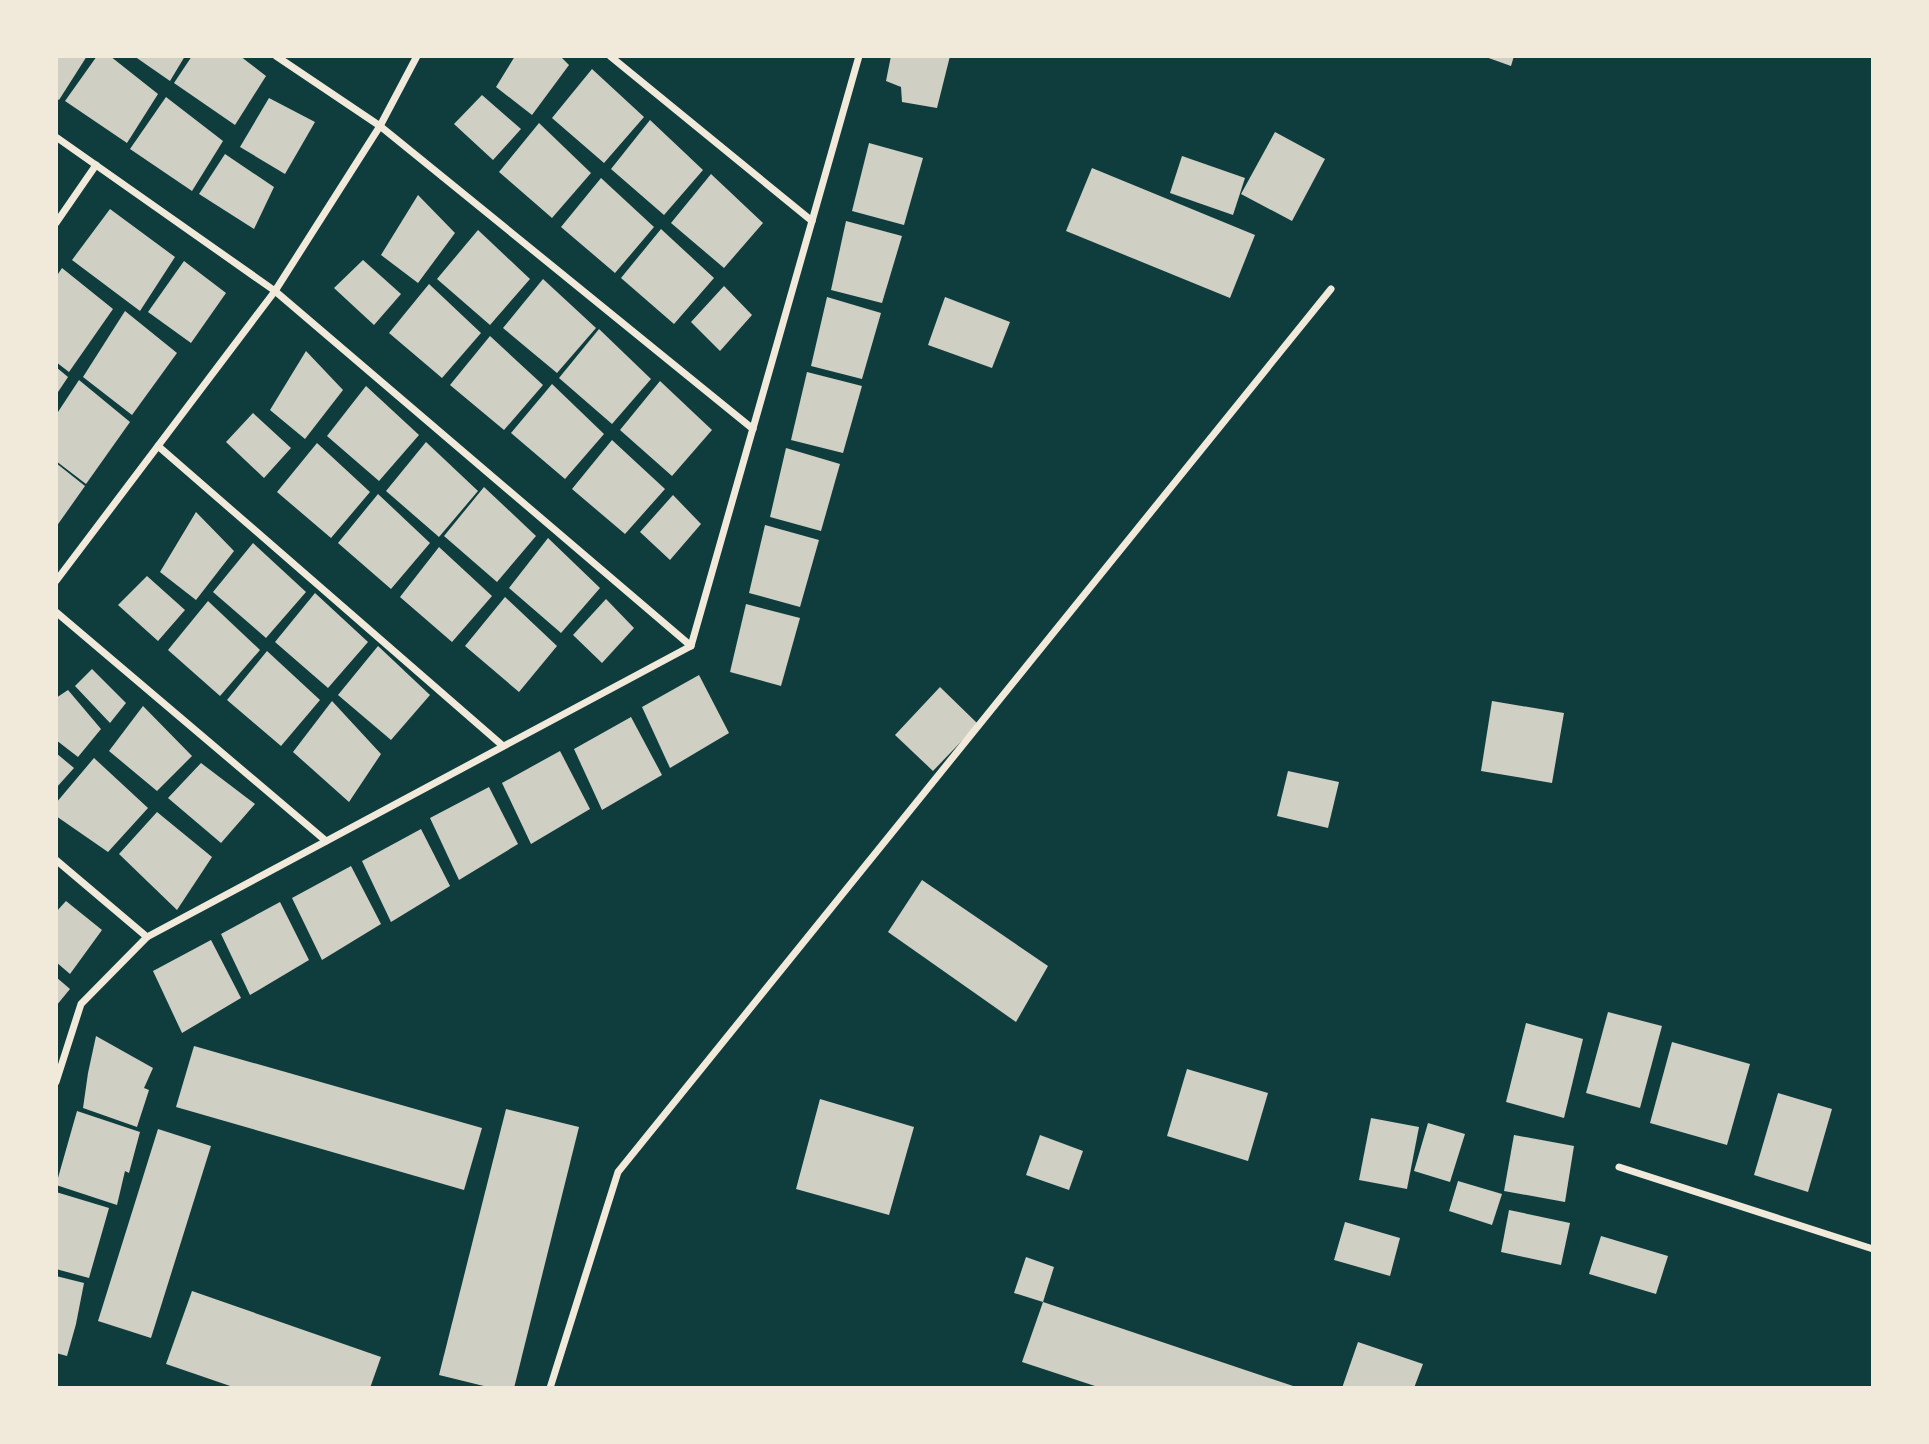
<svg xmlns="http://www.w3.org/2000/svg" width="1929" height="1444" viewBox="0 0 1929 1444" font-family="'IBM Plex Sans',sans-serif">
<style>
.building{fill:#cfcfc3}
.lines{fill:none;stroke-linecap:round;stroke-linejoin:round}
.minor{stroke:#f1e9da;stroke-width:7}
</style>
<rect width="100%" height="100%" fill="#0f3d3e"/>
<g class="building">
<polygon points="56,56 87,56 59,100 56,98"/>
<polygon points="97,56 110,56 158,94 127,143 65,101"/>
<polygon points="134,56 185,56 170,81"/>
<polygon points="192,56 240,56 266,76 235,125 174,83"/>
<polygon points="515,56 560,56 569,65 532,115 496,87"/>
<polygon points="891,56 950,56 937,108 902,102 901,87 886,81"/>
<polygon points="1483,56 1514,56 1511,66"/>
<polygon points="592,69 644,117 604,163 552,118"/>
<polygon points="482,95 521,129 493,160 454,124"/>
<polygon points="166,97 223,141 192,191 130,149"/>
<polygon points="269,98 315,122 285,174 240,147"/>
<polygon points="650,120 703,170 664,215 611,169"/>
<polygon points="539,123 591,173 552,218 499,172"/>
<polygon points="1275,132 1325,159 1292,221 1241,194"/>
<polygon points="869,143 923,158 904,225 852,211"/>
<polygon points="225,154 274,187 254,229 199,194"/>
<polygon points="1182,156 1245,178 1233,215 1170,193"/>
<polygon points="1092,168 1255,235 1230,298 1066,231"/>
<polygon points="711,174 763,223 724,268 671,223"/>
<polygon points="601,178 654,227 615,273 561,227"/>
<polygon points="418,195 455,233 418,283 381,255"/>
<polygon points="110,209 175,257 140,311 72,260"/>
<polygon points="846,221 902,236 882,303 831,290"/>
<polygon points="661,229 714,278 674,324 621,278"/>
<polygon points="478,230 530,279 490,325 437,279"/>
<polygon points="363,260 401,294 374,325 334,288"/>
<polygon points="184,261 226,293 191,343 148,312"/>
<polygon points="62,268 113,309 69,372 56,362 56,277"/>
<polygon points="543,279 596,328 557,373 503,328"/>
<polygon points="429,284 481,333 442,378 389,333"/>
<polygon points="724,286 752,315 720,351 691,322"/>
<polygon points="827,297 881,313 862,379 811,366"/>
<polygon points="945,297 1010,322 992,368 928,345"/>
<polygon points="125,311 177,353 132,415 83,377"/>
<polygon points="599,329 651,379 612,424 559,378"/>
<polygon points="490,336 543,385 504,430 450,385"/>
<polygon points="306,351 343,390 305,439 270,410"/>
<polygon points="56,367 68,377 56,395"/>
<polygon points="807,372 862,386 843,453 791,440"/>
<polygon points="79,380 130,422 86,484 56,461 56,415"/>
<polygon points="660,381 712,430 672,476 620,430"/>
<polygon points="552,384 604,434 565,479 511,433"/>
<polygon points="366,386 419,435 379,481 327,436"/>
<polygon points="253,413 291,448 264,478 226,442"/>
<polygon points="612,440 665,489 625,534 572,489"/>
<polygon points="426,442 478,491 439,537 386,491"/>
<polygon points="317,443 370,492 331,538 277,492"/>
<polygon points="786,448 840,464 821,531 770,517"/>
<polygon points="56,463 85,486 56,527"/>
<polygon points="484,487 536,536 497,582 444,536"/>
<polygon points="378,494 430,543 391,589 338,543"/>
<polygon points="673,495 701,524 670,560 640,532"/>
<polygon points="196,512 234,551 196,600 160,572"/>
<polygon points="765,525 819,540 800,607 749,593"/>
<polygon points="548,538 600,588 561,633 509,588"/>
<polygon points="253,543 306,592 266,638 213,592"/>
<polygon points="439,547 492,596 452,642 400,597"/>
<polygon points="147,576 185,610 158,641 118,605"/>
<polygon points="315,593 368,642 328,688 275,642"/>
<polygon points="505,597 557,646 519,692 465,646"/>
<polygon points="606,599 634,628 602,663 573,635"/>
<polygon points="208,601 260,650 220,696 168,650"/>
<polygon points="746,604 800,618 781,686 730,672"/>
<polygon points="378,646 430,695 391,740 338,695"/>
<polygon points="267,651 320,700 281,746 227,700"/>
<polygon points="92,669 126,703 110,723 75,686"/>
<polygon points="699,675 729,733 670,768 642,707"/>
<polygon points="940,687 978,724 933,771 895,735"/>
<polygon points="68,690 101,729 78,757 56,740 56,698"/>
<polygon points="332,701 381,754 349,802 293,752"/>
<polygon points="1492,701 1564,713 1552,783 1481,771"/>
<polygon points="143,706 192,756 157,791 109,751"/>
<polygon points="631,717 662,775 602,810 574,749"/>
<polygon points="560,751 590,809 531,844 502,783"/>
<polygon points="56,753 74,768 56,788"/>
<polygon points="94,758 148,808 108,852 56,816 56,803"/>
<polygon points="201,763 255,804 221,843 168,798"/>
<polygon points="1288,771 1339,782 1328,828 1277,816"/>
<polygon points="489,787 518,844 459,880 430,818"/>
<polygon points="157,812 212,857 177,910 119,854"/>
<polygon points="421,829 450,886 391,922 362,861"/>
<polygon points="351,866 381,924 322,960 292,898"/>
<polygon points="922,880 1048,966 1016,1022 888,932"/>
<polygon points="66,901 102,930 70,974 56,962 56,912"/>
<polygon points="280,902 309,960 250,995 221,934"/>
<polygon points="211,940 241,998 182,1033 153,971"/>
<polygon points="56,977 70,989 56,1006"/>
<polygon points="1608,1012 1662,1026 1640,1108 1586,1093"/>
<polygon points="1526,1023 1583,1039 1564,1118 1506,1102"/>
<polygon points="96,1036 153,1068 144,1088 149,1090 137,1127 83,1108 88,1073"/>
<polygon points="1672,1042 1750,1064 1727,1145 1650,1123"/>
<polygon points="194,1046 482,1128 464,1190 176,1107"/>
<polygon points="1187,1069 1268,1093 1248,1161 1167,1136"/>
<polygon points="1778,1093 1832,1109 1808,1192 1754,1175"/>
<polygon points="820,1099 914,1127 889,1215 796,1189"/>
<polygon points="506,1109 579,1127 514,1388 492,1388 439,1375"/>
<polygon points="77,1111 140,1132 129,1173 125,1171 117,1205 56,1185"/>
<polygon points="1371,1118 1419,1127 1407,1189 1359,1180"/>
<polygon points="1428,1123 1465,1134 1450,1182 1414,1171"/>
<polygon points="158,1129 211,1146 151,1338 98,1321"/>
<polygon points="1040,1135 1083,1151 1069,1190 1026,1175"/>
<polygon points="1514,1135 1574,1146 1565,1202 1504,1191"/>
<polygon points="1458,1181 1502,1194 1492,1225 1449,1211"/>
<polygon points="56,1192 109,1208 89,1278 56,1269"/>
<polygon points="1509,1210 1570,1223 1561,1265 1501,1252"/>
<polygon points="1345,1222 1400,1238 1390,1276 1334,1260"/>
<polygon points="1601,1236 1668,1256 1656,1294 1589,1274"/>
<polygon points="1026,1257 1054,1267 1043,1302 1014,1293"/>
<polygon points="56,1276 84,1283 76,1324 67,1356 56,1353"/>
<polygon points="192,1291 381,1357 370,1388 236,1388 166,1364"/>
<polygon points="1043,1302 1299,1388 1101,1388 1022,1362"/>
<polygon points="1358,1342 1423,1364 1414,1388 1342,1388"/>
</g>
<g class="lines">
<g class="minor">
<polyline points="276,56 380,126 753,429"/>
<polyline points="610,56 812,221"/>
<polyline points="56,137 275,291 691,646 147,937"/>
<polyline points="56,223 96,165"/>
<polyline points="158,446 503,746"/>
<polyline points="56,581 275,291 380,126 417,56"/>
<polyline points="56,612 326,841"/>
<polyline points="691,646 859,56"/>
<polyline points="56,860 147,937 81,1004 56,1082"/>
<polyline points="1619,1167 1873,1249"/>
<polyline points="550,1388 618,1172 1331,289"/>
</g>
</g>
<rect width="1929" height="1444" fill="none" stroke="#f1e9da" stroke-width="116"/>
</svg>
